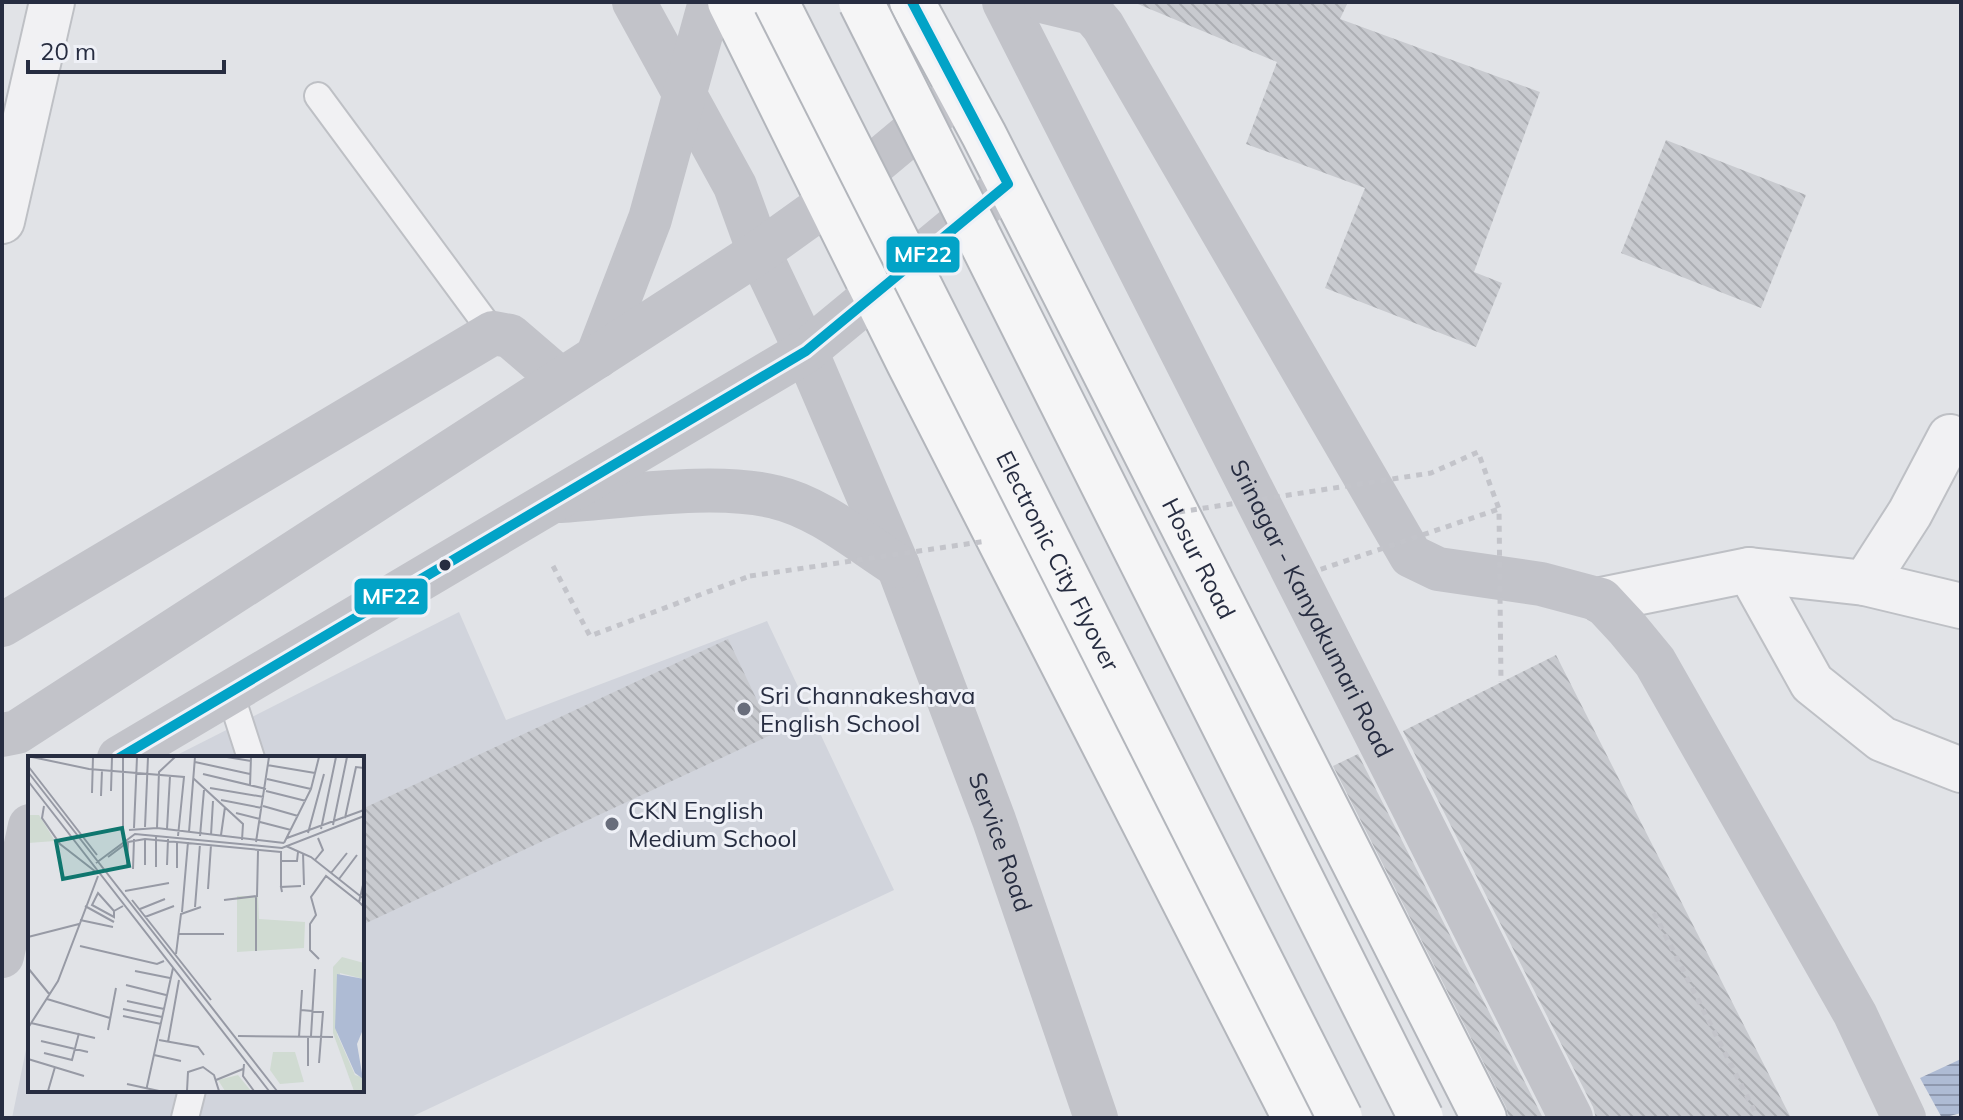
<svg xmlns="http://www.w3.org/2000/svg" width="1963" height="1120" viewBox="0 0 1963 1120" font-family="Mulish,sans-serif">
<style>
.built{fill:#d1d4dc}
.water{fill:url(#water-rules)}
.building{fill:url(#building-back-hatch)}
.lines{fill:none;stroke-linecap:round;stroke-linejoin:round}
.lane-casing{stroke:#bec0c5;stroke-width:30}
.street-casing{stroke:#bec0c5;stroke-width:48}
.highway-casing{stroke:#b3b6bc;stroke-width:48}
.path{stroke:#c3c4ca;stroke-width:5;stroke-dasharray:6 6;stroke-linecap:butt}
.lane{stroke:#f1f1f3;stroke-width:26}
.street{stroke:#f1f1f3;stroke-width:44}
.secondary{stroke:#c2c3c9;stroke-width:44}
.highway{stroke:#f5f5f6;stroke-width:44}
.highway-bridge-casing{stroke:#b3b6bc;stroke-width:48;stroke-linecap:butt}
.path-bridge{stroke:#c3c4ca;stroke-width:5;stroke-dasharray:6 6;stroke-linecap:butt}
.highway-bridge{stroke:#f5f5f6;stroke-width:44}
.bus-1-casing{stroke:#eff1f7;stroke-width:16}
.bus-1{stroke:#02a3c7;stroke-width:10}
.bus-dot{fill:#272d41;stroke:#eff1f7;stroke-width:3}
.poi-dot{fill:#686d7b;stroke:#eff1f7;stroke-width:3}
.labels{text-anchor:middle;dominant-baseline:central;stroke-width:6;stroke-linejoin:round;paint-order:stroke}
.street-label{font-size:24px;fill:#272d41;stroke:#eff1f7}
.poi-label{font-size:24px;fill:#272d41;stroke:#eff1f7;text-anchor:start}
.inset-road{fill:none;stroke:#979aa5;stroke-width:2}
.view{fill:#0f766e;fill-opacity:0.15;stroke:#0f766e;stroke-width:4}
.inset-edge{fill:none;stroke:#272d41;stroke-width:4}
.line-badge{stroke:#eff1f7;stroke-width:3}
.badge-label{font-size:22px;text-anchor:middle;font-weight:bold;fill:#fff}
</style>
<defs>
<pattern id="water-rules" width="6" height="5" patternUnits="userSpaceOnUse" patternTransform="scale(2)"><rect width="6" height="5" fill="#aebbd4"/><path d="M0 2.5h6" fill="none" stroke="#8e98ae"/></pattern>
<pattern id="building-back-hatch" width="6" height="6" patternUnits="userSpaceOnUse" patternTransform="scale(2)"><rect width="6" height="6" fill="#c8cacf"/><path d="M-1 5l2 2M0 0l6 6M5-1l2 2" fill="none" stroke="#acaeb3"/></pattern>
</defs>
<rect width="100%" height="100%" fill="#e1e3e7"/>
<polygon class="built" points="459,612 506,720 767,621 894,890 409,1118 12,1118 30,1030 30,1090 362,1090 362,758 171,758"/>
<polygon class="water" points="1961,1059 1961,1113 1942,1118 1920,1078"/>
<g class="building">
<polygon points="1133,2 1348,2 1340,19 1540,92 1474,272 1502,283 1476,347 1325,288 1365,188 1246,144 1277,62"/>
<polygon points="1666,140 1806,195 1761,308 1621,253"/>
<polygon points="728,639 773,734 362,925 362,809"/>
<polygon points="1556,655 1791,1118 1596,1118 1593,1107 1403,731"/>
<polygon points="1358,754 1543,1118 1509,1118 1506,1107 1333,766"/>
</g>
<g class="lines">
<g class="lane-casing">
<g id="lane">
<polyline points="318,96 493,333"/>
<polyline points="230,693 251,758"/>
<polyline points="185,1118 192,1090"/>
</g>
</g>
<g class="street-casing">
<g id="street">
<polyline points="2,221 52,2"/>
<polyline points="1749,570 1812,683 1882,739 1961,770"/>
<polyline points="1865,583 1961,606"/>
<polyline points="1601,600 1749,570 1865,583 1910,513 1950,437"/>
</g>
</g>
<g class="highway-casing">
<g id="highway">
<polyline points="730,2 909,363 1295,1118"/>
<path id="s3" d="M 912,2 L 984,135 L 1484,1118"/>
</g>
</g>
<g class="path">
<polyline points="553,566 590,636 750,576"/>
<polyline points="1654,913 1758,1118"/>
</g>
<use href="#lane" class="lane"/>
<use href="#street" class="street"/>
<g class="secondary">
<path id="s1" d="M 634,2 L 735,186 L 759,252 L 806,351 L 898,566 L 994,820 L 1096,1118"/>
<path id="s2" d="M 1004,2 L 1571,1118"/>
<polyline points="1046,2 1092,13 1103,26 1411,556 1438,569 1541,584 1601,600 1627,628 1655,662 1855,1014 1904,1118"/>
<polyline points="597,357 650,219 710,2"/>
<path d="M 560,501 C 622,497 716,482 775,497 C 819,507 860,542 898,566"/>
<polyline points="2,625 493,333 510,336 560,379"/>
<polyline points="2,735 17,732 759,252 830,201 959,93"/>
<polyline points="119,758 806,351 1008,184"/>
<polyline points="2,956 30,826"/>
</g>
<use href="#highway" class="highway"/>
<g class="highway-bridge-casing">
<g id="highway-bridge">
<path id="s4" d="M 776,2 L 1340,1118"/>
<polyline points="861,2 1421,1118"/>
</g>
</g>
<g class="path-bridge">
<polyline points="1179,512 1431,473 1478,452 1499,509 1501,682"/>
<polyline points="750,576 987,541"/>
<polyline points="1298,577 1499,509"/>
</g>
<use href="#highway-bridge" class="highway-bridge"/>
<g class="bus-1-casing">
<polyline id="bus-1" points="119,758 806,351 1008,184 912,2"/>
</g>
<use href="#bus-1" class="bus-1"/>
</g>
<circle class="bus-dot" cx="445" cy="565" r="7"/>
<g class="poi-dot">
<circle cx="744" cy="709" r="8"/>
<circle cx="612" cy="824" r="8"/>
</g>
<g class="labels">
<g class="street-label">
<text stroke="none"><textPath href="#s3" startOffset="626">Hosur Road</textPath></text>
<text stroke="none"><textPath href="#s4" startOffset="626">Electronic City Flyover</textPath></text>
<text stroke="none"><textPath href="#s2" startOffset="680">Srinagar - Kanyakumari Road</textPath></text>
<text stroke="none"><textPath href="#s1" startOffset="918">Service Road</textPath></text>
</g>
<g class="poi-label">
<text x="760" y="695">Sri Channakeshava<tspan x="760" dy="28">English School</tspan></text>
<text x="628" y="810">CKN English<tspan x="628" dy="28">Medium School</tspan></text>
</g>
</g>
<g transform="translate(28 756)">
<rect width="336" height="336" fill="#e1e3e7"/>
<path d="M 0,59 L 11,59 L 27,85 L 0,87 ZM 209,140 L 230,140 L 231,163 L 277,166 L 276,192 L 209,196 ZM 245,296 L 267,296 L 276,326 L 252,328 L 242,314 ZM 210,319 L 223,335 L 197,335 L 190,324 Z" fill="#d0dbd2"/>
<path d="M 314,201 L 336,207 L 336,223 L 312,217 L 309,278 L 327,319 L 336,322 L 336,335 L 326,335 L 305,277 L 305,211 Z" fill="#d0dbd2"/>
<path d="M 309,218 L 336,223 L 336,271 L 329,288 L 335,323 L 327,317 L 307,272 Z" fill="#aebbd4"/>
<path class="inset-road" d="M 4,1 L 61,13 L 156,21 L 150,80M 199,1 L 223,5M 167,6 L 222,18M 239,9 L 287,17M 0,10 L 69,99M 0,16 L 249,335M 175,18 L 238,33M 165,22 L 215,68 L 214,84M 239,23 L 283,33M 0,25 L 241,335M 222,30 L 223,1M 182,32 L 236,41M 83,35 L 84,1M 238,35 L 278,45M 64,37 L 65,1M 73,40 L 74,14M 193,44 L 234,52M 16,50 L 14,62 L 32,88 L 68,116M 235,50 L 270,60M 208,57 L 232,63M 317,62 L 328,11 L 336,12M 232,66 L 263,74M 305,69 L 319,1M 117,71 L 120,1M 106,72 L 109,1M 129,72 L 131,16 L 147,1M 139,73 L 142,20M 293,73 L 308,1M 101,74 L 129,72 L 256,87M 161,76 L 167,1M 280,77 L 296,18M 183,79 L 185,45M 193,79 L 197,51M 172,80 L 176,34M 259,82 L 336,54M 95,83 L 95,1M 228,86 L 241,1M 256,87 L 283,33 L 291,1M 258,90 L 283,101 L 336,143M 253,95 L 253,131M 275,97 L 276,129M 80,101 L 100,86 L 117,83 L 253,96M 287,104 L 295,94 L 290,82M 252,105 L 269,105 L 270,96M 68,107 L 107,78 L 254,92 L 336,60M 117,109 L 117,84M 139,109 L 140,83M 128,111 L 128,81M 99,112 L 100,86M 149,112 L 149,86M 105,113 L 106,83M 303,117 L 319,97M 311,123 L 329,99M 336,125 L 331,146 L 336,151M 180,133 L 183,89M 97,135 L 141,127M 254,136 L 253,131 L 273,130M 228,141 L 228,195M 104,144 L 183,244M 196,144 L 229,140 L 230,95M 57,150 L 86,166M 167,151 L 172,88M 112,153 L 137,143M 86,155 L 70,137 L 64,149 L 86,161 L 86,155 L 95,150M 154,156 L 160,86M 117,161 L 146,150M 52,164 L 85,171M 150,178 L 196,178M 0,181 L 51,168M 52,190 L 129,208 L 136,205M 148,198 L 153,158 L 173,151M 291,203 L 282,194 L 282,168 L 288,159 L 283,141 L 298,120 L 331,146M 0,212 L 22,239M 107,215 L 142,222M 98,229 L 138,239M 19,243 L 82,262M 99,245 L 136,253M 95,253 L 134,261M 273,254 L 295,256 L 291,307M 95,260 L 133,268M 3,267 L 67,282M 0,272 L 30,225 L 70,120M 80,274 L 88,232M 210,280 L 305,281M 283,280 L 287,213M 271,281 L 274,234M 131,284 L 170,291 L 176,299M 13,285 L 60,296M 140,286 L 151,224M 16,297 L 44,304 L 51,277M 126,299 L 153,305M 0,303 L 56,320M 216,308 L 215,320 L 226,335M 280,310 L 280,280M 188,324 L 215,313M 99,328 L 131,335M 20,335 L 27,311M 118,335 L 145,212M 159,335 L 160,316 L 175,311 L 186,319 L 191,335"/>
<path class="view" d="M 94,72 L 101,110 L 35,123 L 28,85 Z"/>
<rect width="336" height="336" class="inset-edge"/>
</g>
<g class="line-badge">
<rect x="885" y="235" width="76" height="39" rx="8" fill="#02a3c7"/>
<rect x="353" y="577" width="76" height="39" rx="8" fill="#02a3c7"/>
</g>
<g class="badge-label">
<text x="923" y="262">MF22</text>
<text x="391" y="604">MF22</text>
</g>
<rect width="1963" height="1120" fill="none" stroke="#272d41" stroke-width="8"/>
<path d="M28 60v12h196v-12" fill="none" stroke="#272d41" stroke-width="4"/>
<text x="40" y="60" font-size="24" fill="#272d41" stroke="#eff1f7" stroke-width="6" paint-order="stroke">20 m</text>
</svg>
